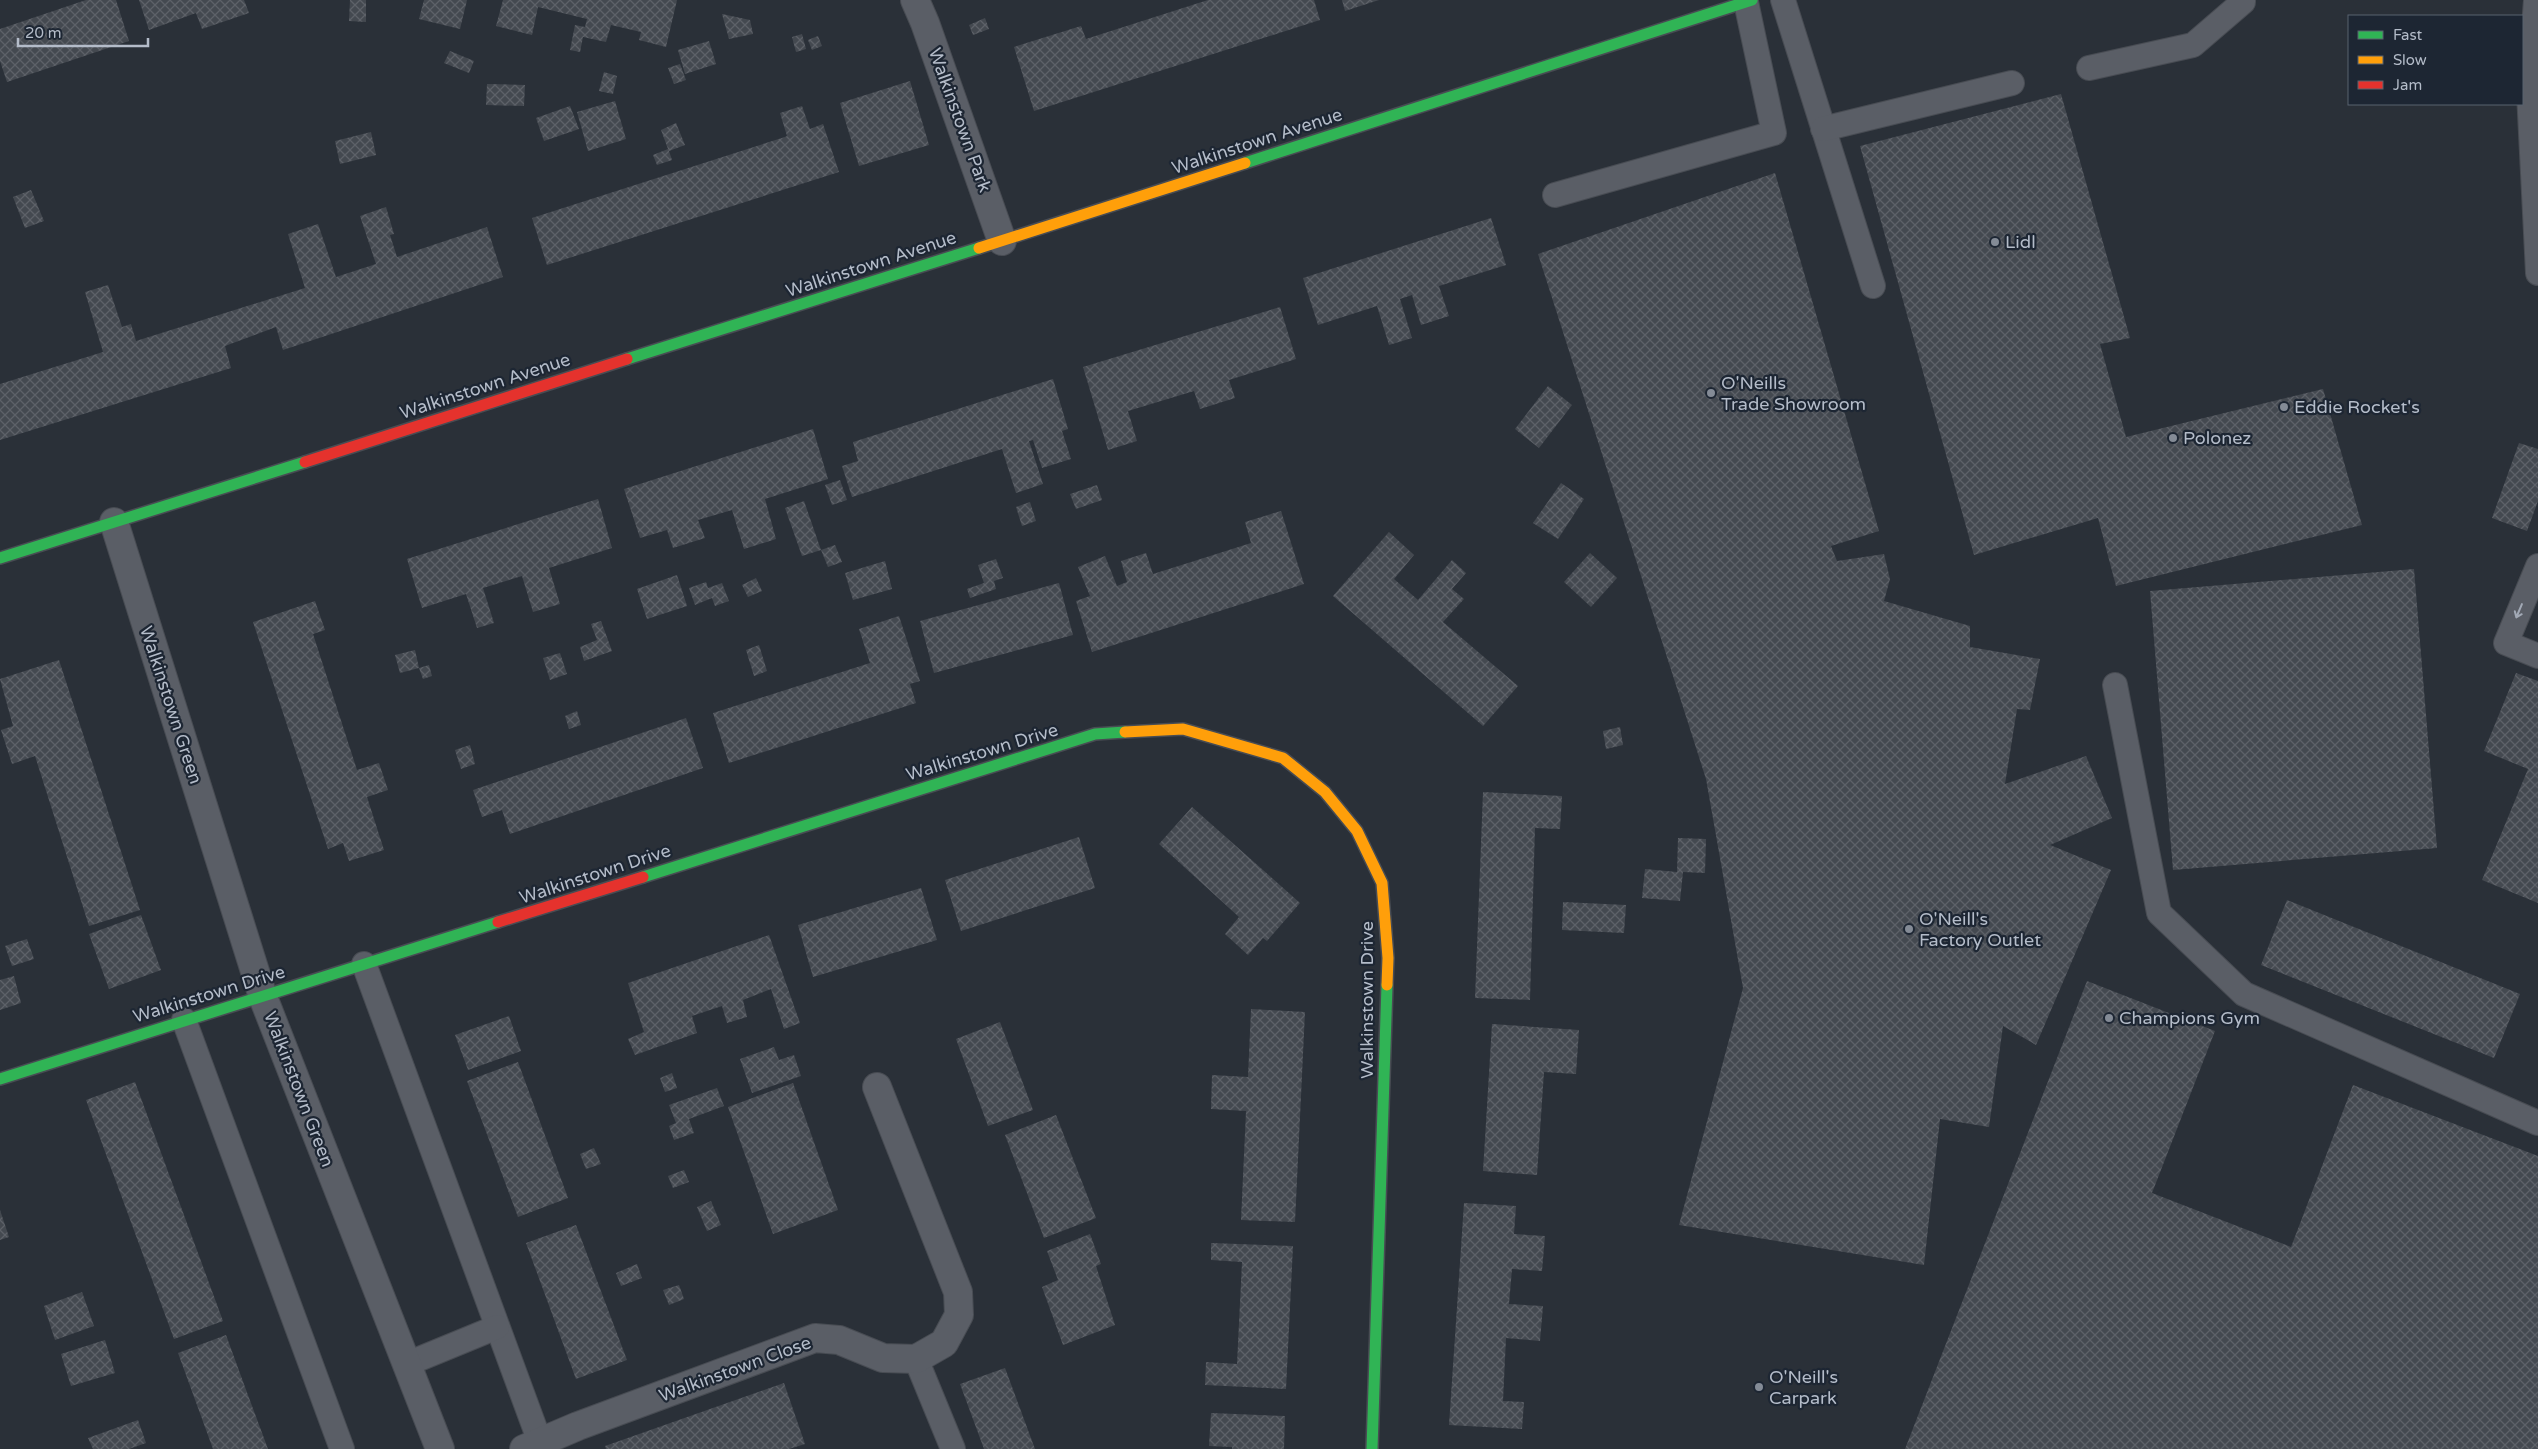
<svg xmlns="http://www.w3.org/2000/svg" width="2538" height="1449" viewBox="0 0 2538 1449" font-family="'Varela Round',sans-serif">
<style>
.building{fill:url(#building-cross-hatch)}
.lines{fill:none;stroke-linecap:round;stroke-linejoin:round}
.lane-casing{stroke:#484c53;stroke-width:26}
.street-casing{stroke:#484c53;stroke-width:30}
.fast-casing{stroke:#484c53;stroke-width:14}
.slow-casing{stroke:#484c53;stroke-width:14}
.jam-casing{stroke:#484c53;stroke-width:14}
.lane{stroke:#5a5e66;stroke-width:24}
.street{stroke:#5a5e66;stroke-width:28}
.fast{stroke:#30b455;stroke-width:11}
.slow{stroke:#ff9f0a;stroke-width:11}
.jam{stroke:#e5322d;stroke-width:11}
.oneway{stroke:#a2a9b5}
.poi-dot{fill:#848b96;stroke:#1d2633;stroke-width:2}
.labels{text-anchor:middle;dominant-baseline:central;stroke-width:4.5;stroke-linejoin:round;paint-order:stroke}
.street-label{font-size:18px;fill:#b4bcc9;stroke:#1d2633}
.poi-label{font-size:18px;fill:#b4bcc9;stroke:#1d2633;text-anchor:start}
</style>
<defs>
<pattern id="building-cross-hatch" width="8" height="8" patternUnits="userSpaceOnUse" patternTransform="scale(1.25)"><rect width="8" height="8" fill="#444950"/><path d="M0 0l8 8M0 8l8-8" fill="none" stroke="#5d6168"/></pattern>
</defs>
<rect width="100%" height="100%" fill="#2a3038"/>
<g class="building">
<polygon points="86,0 116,0 129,41 7,82 0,61 0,29"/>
<polygon points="139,0 244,0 249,13 202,29 196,13 149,30"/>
<polygon points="350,0 366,0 366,22 349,21"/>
<polygon points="424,0 467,0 460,29 419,19"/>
<polygon points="503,0 677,0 666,47 639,40 641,32 611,25 606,42 583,37 580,52 570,50 575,25 585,27 587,19 538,7 532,35 496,26"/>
<polygon points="1208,0 1314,0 1320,20 1034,111 1014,47 1081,26 1086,39"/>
<polygon points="1342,0 1379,0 1345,11"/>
<polygon points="722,14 750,20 753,34 729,39"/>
<polygon points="985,18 989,29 973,35 969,25"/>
<polygon points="802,34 806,49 796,52 792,37"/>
<polygon points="818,36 822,46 812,50 808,40"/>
<polygon points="709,41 716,64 685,74 678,50"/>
<polygon points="450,51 474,61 469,73 444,63"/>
<polygon points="680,64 686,80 674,84 668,68"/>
<polygon points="604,72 617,76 613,94 599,91"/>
<polygon points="910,81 929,145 859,166 840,103"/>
<polygon points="487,84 525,85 524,106 486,105"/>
<polygon points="2061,94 2130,338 2100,344 2126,437 2323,389 2362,525 2116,586 2098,518 1974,555 1860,146"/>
<polygon points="615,101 626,139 588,151 577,112"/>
<polygon points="570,106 579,129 544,141 536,118"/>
<polygon points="802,106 810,129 823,124 839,172 547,265 532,218 785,137 787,136 780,113"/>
<polygon points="676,123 685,145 669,151 672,160 657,165 653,155 668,149 661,130"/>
<polygon points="371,132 376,155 340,164 335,141"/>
<polygon points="1775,173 1879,531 1831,546 1837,561 1884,554 1890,579 1884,601 1970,626 1970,647 2040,659 2030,710 2017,709 2005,784 2086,756 2112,818 2050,845 2111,870 2036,1045 2003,1026 1989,1127 1940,1119 1924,1265 1679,1225 1743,988 1706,779 1538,254"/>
<polygon points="31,190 44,221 25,228 13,197"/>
<polygon points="386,207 394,234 390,235 397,257 487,227 503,277 283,350 276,327 225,346 231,368 0,440 0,384 103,352 85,292 108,285 122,327 131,324 136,341 305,288 288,234 318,224 336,277 376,264 360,216"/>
<polygon points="1491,218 1506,265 1439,286 1449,316 1421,325 1412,295 1400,299 1412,338 1389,345 1377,306 1318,325 1303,278"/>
<polygon points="1280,307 1296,359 1229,380 1235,398 1200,409 1194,391 1128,411 1137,441 1108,450 1083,367"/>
<polygon points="1053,379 1068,429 1062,431 1071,459 1042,468 1033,440 1029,441 1043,484 1016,493 1002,449 852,497 842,466 858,461 853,442"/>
<polygon points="1548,386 1572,405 1539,448 1515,429"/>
<polygon points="813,429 828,479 765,499 776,539 744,549 732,510 698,520 705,538 673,548 667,530 640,538 624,489"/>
<polygon points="2519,443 2538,449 2538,501 2527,531 2492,518"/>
<polygon points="840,480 847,500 832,505 825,485"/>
<polygon points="1561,483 1584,499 1558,539 1533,523"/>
<polygon points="1097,485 1102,500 1076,509 1070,494"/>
<polygon points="598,499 612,548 549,568 560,604 533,612 522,576 483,588 494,623 477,628 466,594 422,608 407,559"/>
<polygon points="804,501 821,550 802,556 785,508"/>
<polygon points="1030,502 1036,521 1022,526 1016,507"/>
<polygon points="1281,511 1304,584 1092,652 1076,601 1090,596 1078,567 1105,556 1117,586 1127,582 1121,561 1146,553 1153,574 1188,563 1251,543 1245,522"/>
<polygon points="1389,532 1414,555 1394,579 1418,600 1452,560 1466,573 1452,589 1464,599 1443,622 1518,686 1483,726 1333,596"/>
<polygon points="835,545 842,562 828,567 821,550"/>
<polygon points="1590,553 1617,578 1591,607 1564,582"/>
<polygon points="996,559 1003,578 994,581 996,589 970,598 967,589 984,583 978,565"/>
<polygon points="885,561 892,589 853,600 845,573"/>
<polygon points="2414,569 2437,848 2173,870 2150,591"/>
<polygon points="677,575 687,606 647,619 637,589"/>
<polygon points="756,578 762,591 748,597 742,585"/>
<polygon points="706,582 708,588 722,583 729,601 715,606 712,598 695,605 689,588"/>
<polygon points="1059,583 1073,635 934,673 920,621"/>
<polygon points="315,601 325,630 313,634 357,770 379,763 388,790 367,797 384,850 349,861 343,843 328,849 253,622"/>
<polygon points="899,616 920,681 910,684 916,703 729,763 713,713 870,663 859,629"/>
<polygon points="601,621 612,651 584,661 580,647 597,640 591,624"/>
<polygon points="759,645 767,671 754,676 746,650"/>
<polygon points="415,650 419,668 400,673 395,655"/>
<polygon points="560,653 567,674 550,680 543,658"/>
<polygon points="59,660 140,910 89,926 35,756 12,764 1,730 13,726 0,679"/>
<polygon points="429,665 432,676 423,679 419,668"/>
<polygon points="2516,673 2538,681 2538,903 2482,880 2528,769 2484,751"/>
<polygon points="577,711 581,725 569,729 565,716"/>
<polygon points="686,718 703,768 510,834 502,810 482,817 473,790"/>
<polygon points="1620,727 1623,745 1606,749 1603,731"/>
<polygon points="470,745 475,764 461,769 455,750"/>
<polygon points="1483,792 1562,796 1560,829 1535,828 1530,1000 1475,998"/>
<polygon points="1192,807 1300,903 1267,941 1263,938 1248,955 1225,934 1239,917 1159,844"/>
<polygon points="1079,837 1095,888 961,931 945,880"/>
<polygon points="1678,838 1706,839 1705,873 1683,872 1680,901 1642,898 1645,869 1677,872"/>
<polygon points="921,888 937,940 813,977 798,925"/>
<polygon points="2287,900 2520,994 2494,1058 2261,965"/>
<polygon points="1563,902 1626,905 1624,933 1562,930"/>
<polygon points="141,915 161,970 109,989 89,934"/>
<polygon points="769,935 800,1023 784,1029 771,989 743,1000 747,1017 727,1023 722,1006 692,1016 697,1033 635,1055 628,1039 644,1032 628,983"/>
<polygon points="27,939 34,959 12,966 5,946"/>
<polygon points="14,976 21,1003 0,1010 0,980"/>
<polygon points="2087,981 2215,1031 2152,1193 2291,1247 2353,1085 2538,1156 2538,1449 1905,1449"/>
<polygon points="1251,1009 1305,1012 1295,1222 1241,1220 1246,1111 1211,1109 1212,1075 1248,1077"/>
<polygon points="509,1016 521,1051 468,1070 455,1035"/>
<polygon points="1000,1022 1033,1110 988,1126 956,1039"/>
<polygon points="1492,1024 1579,1030 1576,1074 1544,1072 1537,1175 1483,1171"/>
<polygon points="774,1047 779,1060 794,1055 801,1076 752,1093 740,1059"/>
<polygon points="518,1062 568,1198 518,1217 467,1081"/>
<polygon points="672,1073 677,1088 665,1092 660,1078"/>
<polygon points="135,1082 223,1321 174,1339 86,1100"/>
<polygon points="793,1083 838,1210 773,1234 728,1107"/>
<polygon points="717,1088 724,1106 689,1119 694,1133 674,1140 669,1126 676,1123 669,1105"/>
<polygon points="1056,1115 1096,1218 1044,1238 1005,1135"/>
<polygon points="594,1148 601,1164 586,1169 580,1154"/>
<polygon points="684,1170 689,1182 673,1188 668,1176"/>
<polygon points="711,1201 721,1225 707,1231 697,1207"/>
<polygon points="1464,1203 1516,1206 1514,1234 1545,1236 1542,1271 1512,1269 1509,1304 1543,1306 1540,1341 1506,1338 1503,1401 1524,1402 1522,1429 1449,1425"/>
<polygon points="0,1210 9,1237 0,1240"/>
<polygon points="576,1225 627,1360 576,1379 526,1243"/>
<polygon points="1090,1234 1101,1264 1096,1266 1115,1325 1063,1345 1042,1287 1058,1280 1047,1251"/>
<polygon points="1211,1243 1293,1246 1286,1389 1205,1385 1206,1362 1237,1364 1242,1262 1211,1260"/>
<polygon points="637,1264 642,1278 621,1286 616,1273"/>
<polygon points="679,1285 684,1299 669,1305 663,1290"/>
<polygon points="82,1292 94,1326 55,1340 44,1306"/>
<polygon points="226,1335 245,1387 268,1449 213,1449 178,1353"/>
<polygon points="105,1340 115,1373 71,1386 61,1354"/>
<polygon points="1005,1368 1035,1449 984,1449 960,1384"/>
<polygon points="784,1383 805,1444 789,1449 606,1449 605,1446"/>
<polygon points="1211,1413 1285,1416 1284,1449 1232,1449 1232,1447 1209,1446"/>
<polygon points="138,1420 146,1443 129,1449 93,1449 88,1438"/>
</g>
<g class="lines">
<g class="lane-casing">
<g id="lane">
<polyline points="1783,0 1873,286"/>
<polyline points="2536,0 2529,93 2538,273"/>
<polyline points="2089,68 2193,45 2243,2 2243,0"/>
<polyline points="1823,129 2012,83"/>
<polyline points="1555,195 1774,133 1746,2"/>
<polyline points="2538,566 2506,643 2538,656"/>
<polyline points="2115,685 2159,913 2244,994 2538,1123"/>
<polyline points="364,964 540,1442"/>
<polyline points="184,1020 342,1449"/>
<polyline points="916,1359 953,1449"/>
<polyline points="407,1364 497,1327"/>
</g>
</g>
<g class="street-casing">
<g id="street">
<polyline points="915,0 925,23 1002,241"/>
<polyline points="114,522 263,997 440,1449"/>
<polyline points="524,1449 578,1426 815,1338 839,1340 883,1358 916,1359 944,1343 959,1315 958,1292 877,1087"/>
</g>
</g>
<g class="fast-casing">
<g id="fast">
<polyline points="1245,163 1752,0"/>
<polyline points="627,359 979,248"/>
<polyline points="0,558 305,462"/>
<polyline points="643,877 1095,734 1125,732"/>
<polyline points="0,1079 498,922"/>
<polyline points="1372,1449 1387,985"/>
</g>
</g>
<g class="slow-casing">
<g id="slow">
<polyline points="979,248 1245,163"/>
<polyline points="1125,732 1183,729 1283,758 1325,792 1357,831 1382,883 1388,958 1387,985"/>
</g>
</g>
<g class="jam-casing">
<g id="jam">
<polyline points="305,462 627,359"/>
<polyline points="498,922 643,877"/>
</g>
</g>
<use href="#lane" class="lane"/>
<use href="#street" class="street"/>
<use href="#fast" class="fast"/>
<use href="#slow" class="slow"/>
<use href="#jam" class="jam"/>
</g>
<defs><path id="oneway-shaft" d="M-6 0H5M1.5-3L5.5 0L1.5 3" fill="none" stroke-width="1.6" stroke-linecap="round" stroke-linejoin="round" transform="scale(1.25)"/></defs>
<use class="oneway" href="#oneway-shaft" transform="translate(2519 611) rotate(113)"/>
<g class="poi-dot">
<circle cx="1995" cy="242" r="5"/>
<circle cx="1711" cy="393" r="5"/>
<circle cx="2284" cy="407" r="5"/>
<circle cx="2173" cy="438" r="5"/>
<circle cx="1909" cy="929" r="5"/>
<circle cx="2109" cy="1018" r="5"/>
<circle cx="1759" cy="1387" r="5"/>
</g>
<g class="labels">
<g class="street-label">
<text transform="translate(960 120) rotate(70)">Walkinstown Park</text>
<text transform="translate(1257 141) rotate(-18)">Walkinstown Avenue</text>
<text transform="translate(871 264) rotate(-18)">Walkinstown Avenue</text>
<text transform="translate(485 386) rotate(-18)">Walkinstown Avenue</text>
<text transform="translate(171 705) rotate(72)">Walkinstown Green</text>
<text transform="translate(982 752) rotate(-17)">Walkinstown Drive</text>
<text transform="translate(595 874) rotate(-18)">Walkinstown Drive</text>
<text transform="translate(209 994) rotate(-17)">Walkinstown Drive</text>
<text transform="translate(1367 1000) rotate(-90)">Walkinstown Drive</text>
<text transform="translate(299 1089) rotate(69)">Walkinstown Green</text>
<text transform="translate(735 1369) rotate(-20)">Walkinstown Close</text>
</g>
<g class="poi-label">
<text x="2005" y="242">Lidl</text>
<text x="1721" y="383">O'Neills<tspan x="1721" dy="21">Trade Showroom</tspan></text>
<text x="2294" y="407">Eddie Rocket's</text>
<text x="2183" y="438">Polonez</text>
<text x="1919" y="919">O'Neill's<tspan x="1919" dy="21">Factory Outlet</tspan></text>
<text x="2119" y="1018">Champions Gym</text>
<text x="1769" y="1377">O'Neill's<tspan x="1769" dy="21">Carpark</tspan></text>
</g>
</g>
<rect x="2348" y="15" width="175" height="90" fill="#1d2633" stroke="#59626f"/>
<rect x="2358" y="31" width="25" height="8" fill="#30b455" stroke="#59626f"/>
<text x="2393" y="40" font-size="15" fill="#b4bcc9">Fast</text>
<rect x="2358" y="56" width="25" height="8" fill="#ff9f0a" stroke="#59626f"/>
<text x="2393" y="65" font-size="15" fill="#b4bcc9">Slow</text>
<rect x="2358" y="81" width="25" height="8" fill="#e5322d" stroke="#59626f"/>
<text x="2393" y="90" font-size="15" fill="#b4bcc9">Jam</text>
<path d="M18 38v8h130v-8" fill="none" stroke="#b4bcc9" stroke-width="2.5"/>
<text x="25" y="38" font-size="15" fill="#b4bcc9" stroke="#1d2633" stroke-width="4" paint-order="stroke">20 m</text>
</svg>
